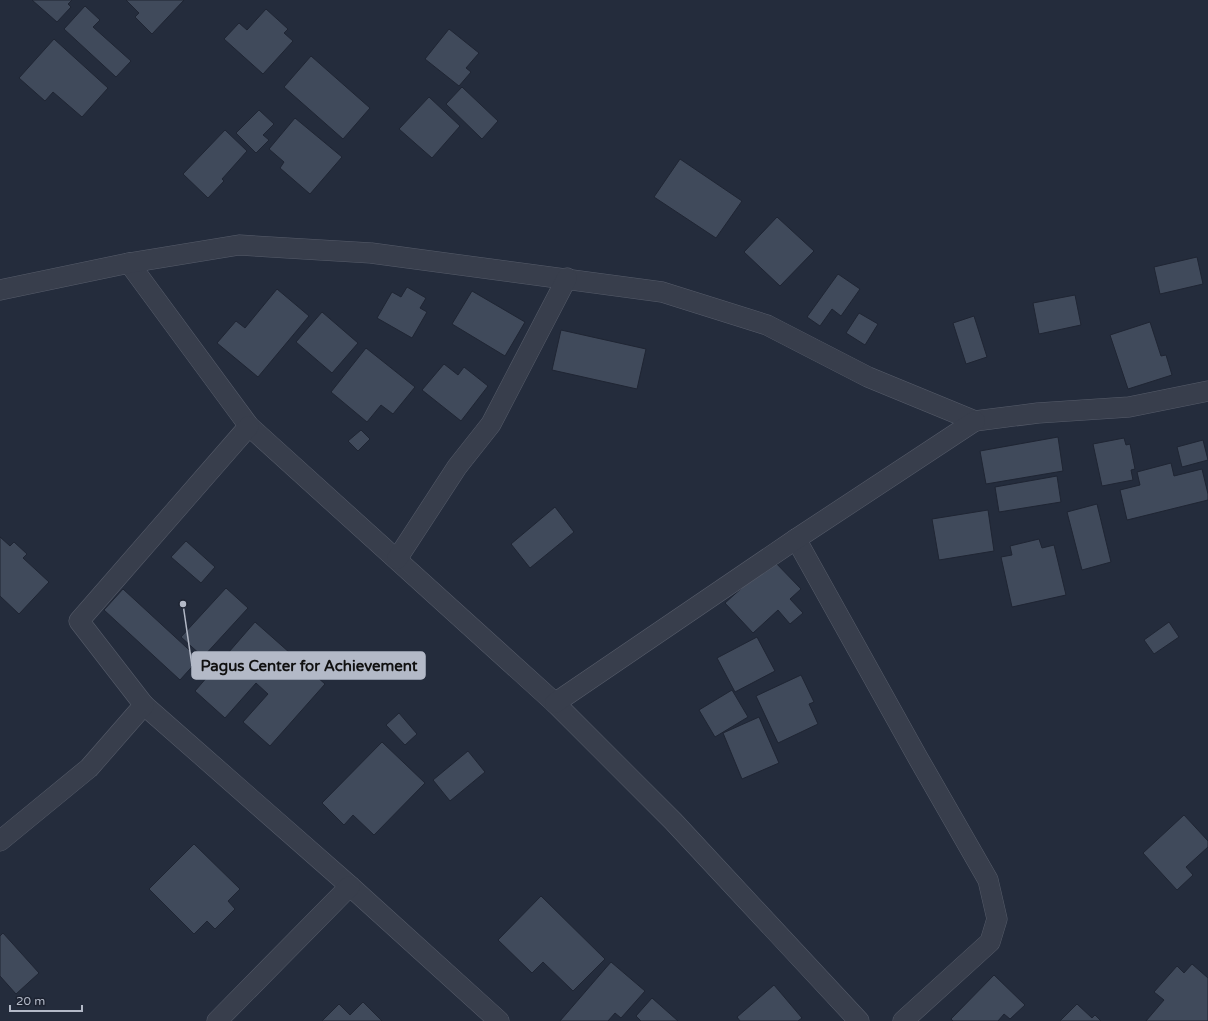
<svg xmlns="http://www.w3.org/2000/svg" width="1208" height="1021" viewBox="0 0 1208 1021" font-family="'Varela Round',sans-serif">
<style>
.building{fill:#404a5b;stroke:#1f2533}
.lines{fill:none;stroke-linecap:round;stroke-linejoin:round}
.street-casing{stroke:#565c6a;stroke-width:21}
.street{stroke:#383e4c;stroke-width:20}
.leader{fill:none;stroke:#b3b9c7;stroke-width:1.5}
.callout-dot{fill:#b3b9c7;stroke:#1d2331;stroke-width:1.5}
.callout{fill:#b3b9c7;stroke:#b3b9c7;stroke-width:1.5}
.callout-label{font-size:15px;text-anchor:middle;font-weight:bold;fill:#111}
</style>
<rect width="100%" height="100%" fill="#242c3c"/>
<g class="building">
<polygon points="32,0 72,0 68,4 71,7 57,22"/>
<polygon points="126,0 184,0 152,34 135,17 139,13"/>
<polygon points="85,6 100,20 93,27 131,61 116,77 64,29"/>
<polygon points="266,9 288,29 284,33 293,41 263,74 224,39 239,23 247,30"/>
<polygon points="449,29 479,53 466,68 471,72 459,86 425,59"/>
<polygon points="54,39 108,88 82,117 53,92 45,101 19,78"/>
<polygon points="311,56 370,108 343,139 284,87"/>
<polygon points="462,87 498,121 482,139 446,104"/>
<polygon points="429,97 460,126 432,158 399,129"/>
<polygon points="259,110 274,124 263,135 269,140 256,153 236,133"/>
<polygon points="295,118 342,157 310,194 280,168 284,162 269,149"/>
<polygon points="225,130 247,151 222,179 224,181 208,198 183,174"/>
<polygon points="680,159 742,201 716,238 654,197"/>
<polygon points="777,217 814,251 780,286 744,252"/>
<polygon points="1197,257 1203,284 1160,294 1154,267"/>
<polygon points="838,274 860,289 841,316 832,309 820,326 807,317"/>
<polygon points="407,287 426,298 420,308 427,312 412,338 377,318 392,292 401,297"/>
<polygon points="277,289 309,316 258,377 217,343 236,321 245,328"/>
<polygon points="472,291 525,322 505,356 452,324"/>
<polygon points="1075,295 1081,325 1039,334 1033,303"/>
<polygon points="322,312 358,343 332,373 296,342"/>
<polygon points="859,313 878,324 865,345 846,333"/>
<polygon points="974,316 987,357 966,364 953,323"/>
<polygon points="1150,322 1161,356 1166,355 1172,375 1128,389 1110,335"/>
<polygon points="561,330 646,349 637,389 552,370"/>
<polygon points="366,348 415,387 393,414 381,405 367,422 331,392"/>
<polygon points="444,364 458,375 464,367 488,386 461,421 422,390"/>
<polygon points="361,430 370,439 358,451 348,441"/>
<polygon points="1058,437 1063,471 986,484 980,451"/>
<polygon points="1124,438 1126,445 1130,444 1135,469 1131,470 1133,480 1102,486 1093,444"/>
<polygon points="1203,440 1208,460 1182,467 1177,447"/>
<polygon points="1171,463 1174,476 1202,469 1208,494 1208,500 1127,520 1120,490 1140,485 1137,472"/>
<polygon points="1057,476 1061,502 999,512 995,487"/>
<polygon points="1097,504 1111,562 1082,570 1067,512"/>
<polygon points="555,507 574,532 530,568 511,544"/>
<polygon points="988,510 994,551 939,560 932,519"/>
<polygon points="0,537 10,546 14,542 27,554 23,558 49,582 19,614 0,596"/>
<polygon points="1039,539 1042,548 1054,545 1066,595 1012,607 1001,557 1012,555 1010,546"/>
<polygon points="186,541 215,567 201,583 171,557"/>
<polygon points="773,560 801,589 790,599 803,613 790,624 778,610 753,633 725,603"/>
<polygon points="226,588 248,608 203,657 181,637"/>
<polygon points="123,589 199,659 180,680 104,610"/>
<polygon points="255,622 325,684 270,746 243,722 268,694 256,683 225,718 195,691"/>
<polygon points="1169,622 1179,637 1154,654 1144,640"/>
<polygon points="757,637 775,671 735,692 717,658"/>
<polygon points="801,675 814,702 809,704 818,724 778,743 756,696"/>
<polygon points="732,690 748,717 715,737 699,710"/>
<polygon points="399,713 417,734 405,745 386,725"/>
<polygon points="759,717 779,763 742,779 723,733"/>
<polygon points="382,742 425,783 374,835 353,815 344,825 322,803"/>
<polygon points="468,751 485,772 450,801 433,780"/>
<polygon points="1184,815 1208,841 1208,847 1186,867 1193,875 1177,890 1143,853"/>
<polygon points="194,844 240,889 228,901 235,909 215,929 207,921 194,934 149,889"/>
<polygon points="541,896 605,959 573,991 543,962 532,973 498,940"/>
<polygon points="3,933 39,973 16,994 0,976 0,936"/>
<polygon points="611,962 645,991 621,1018 615,1013 608,1021 560,1021"/>
<polygon points="1192,964 1208,978 1208,1021 1146,1021 1164,1000 1154,992 1177,966 1184,973"/>
<polygon points="994,975 1025,1005 1010,1019 1004,1014 998,1021 953,1021 951,1019"/>
<polygon points="774,985 802,1018 798,1021 740,1021 737,1017"/>
<polygon points="652,998 678,1021 641,1021 636,1016"/>
<polygon points="363,1002 382,1021 322,1021 339,1004 350,1015"/>
<polygon points="1077,1004 1092,1018 1095,1015 1101,1021 1060,1021"/>
</g>
<g class="lines">
<g class="street-casing">
<g id="street">
<polyline points="129,263 249,426 555,703 673,821 859,1021"/>
<polyline points="0,290 129,263 239,245 371,253 662,292 767,325 868,377 975,421 1038,413 1129,407 1208,391"/>
<polyline points="796,539 918,758 988,880 997,919 990,942 903,1021"/>
<polyline points="397,559 457,467 491,424 567,278"/>
<polyline points="555,703 796,539 975,421"/>
<polyline points="144,705 350,886 499,1021"/>
<polyline points="0,841 89,768 144,705 79,621 249,426"/>
<polyline points="217,1021 350,886"/>
</g>
</g>
<use href="#street" class="street"/>
</g>
<path class="leader" d="M183 604L192 666"/>
<circle class="callout-dot" cx="183" cy="604" r="4"/>
<rect class="callout" x="192" y="652" width="233" height="27" rx="4"/>
<g class="callout-label">
<text x="309" y="671">Pagus Center for Achievement</text>
</g>
<path d="M10 1005v6h72v-6" fill="none" stroke="#b3b9c7" stroke-width="2"/>
<text x="16" y="1005" font-size="12" fill="#b3b9c7" stroke="#1d2331" stroke-width="3" paint-order="stroke">20 m</text>
</svg>
